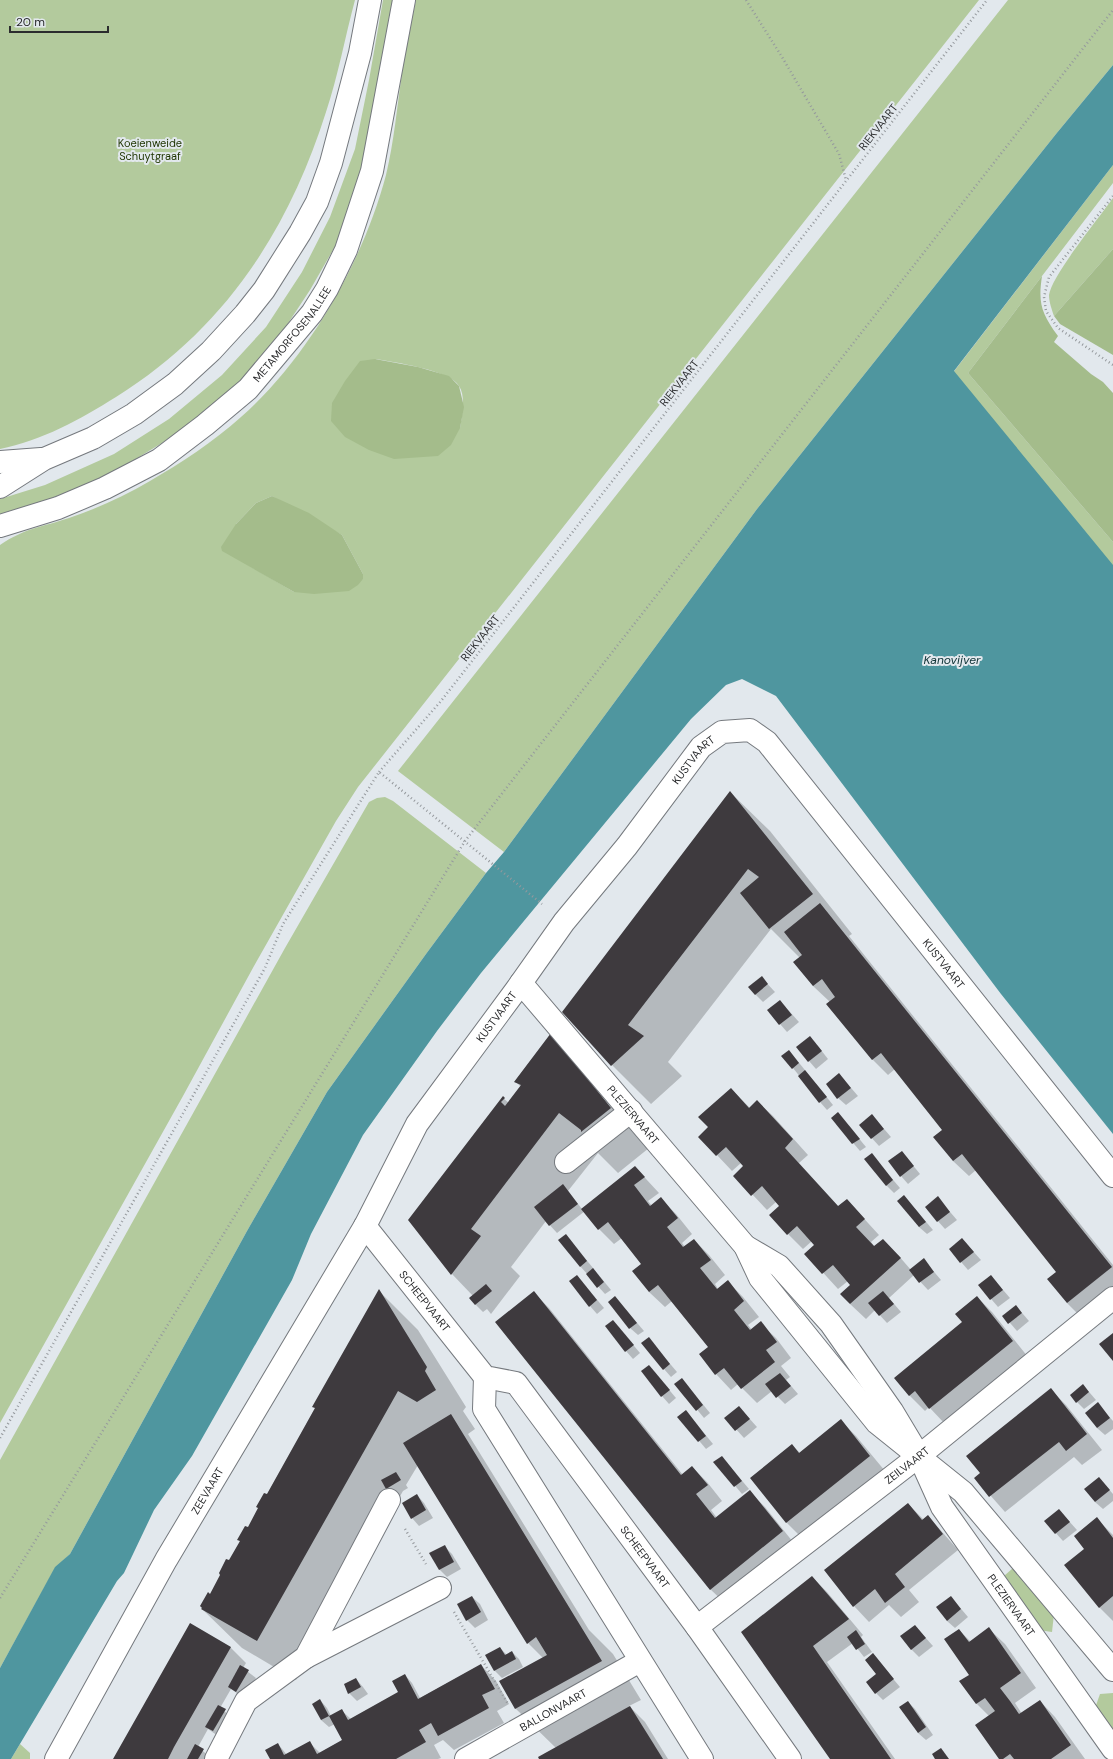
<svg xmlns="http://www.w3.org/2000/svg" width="1113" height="1759" viewBox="0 0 1113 1759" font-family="'DM Sans',sans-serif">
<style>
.green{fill:#b3ca9d;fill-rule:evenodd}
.forest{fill:#a4bc8b}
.water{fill:#4f969f}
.shadow{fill:#0003}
.building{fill:#3e3a3e}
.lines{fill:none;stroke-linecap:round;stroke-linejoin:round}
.minor-casing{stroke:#75797e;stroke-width:24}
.major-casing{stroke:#75797e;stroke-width:24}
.path{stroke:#95999d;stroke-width:2.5;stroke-dasharray:1 3;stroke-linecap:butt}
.minor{stroke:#fff;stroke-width:22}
.major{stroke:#fff;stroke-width:22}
.labels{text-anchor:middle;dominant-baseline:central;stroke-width:4;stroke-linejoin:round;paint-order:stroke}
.street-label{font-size:11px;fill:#2b2c2e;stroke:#e2e8ed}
.park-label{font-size:11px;fill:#1e3400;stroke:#e2e8ed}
.water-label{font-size:12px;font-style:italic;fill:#0f3337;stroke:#e2e8ed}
</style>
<rect width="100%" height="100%" fill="#e2e8ed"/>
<g class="green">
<path d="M 0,0 L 355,0 C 345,37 338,76 326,112 C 288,232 224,329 116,397 C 81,419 41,441 0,449 Z"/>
<polygon points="383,0 394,0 372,141 337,243 310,290 281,334 237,385 202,415 162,443 121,468 88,484 49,499 0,514 0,499 45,485 114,454 169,419 222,375 266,327 302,272 330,217 355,149 369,80"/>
<path d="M 416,0 L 979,0 L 358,787 L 336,821 L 254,966 L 183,1096 L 0,1423 L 0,545 C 25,528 42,527 69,518 C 96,509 125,496 150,481 C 181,463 213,442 241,417 C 308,358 363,262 386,175 C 394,142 397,107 402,73 C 406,49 411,24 416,0 ZM 375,359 C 393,362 450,370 459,386 C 466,396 462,416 460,428 ZM 272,496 L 342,535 L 363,574 L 363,579 L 294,592 L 248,565 L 236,524 L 256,503 Z"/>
<polygon points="1008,0 1113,0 1113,65 1056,134 757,509 504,852 398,771"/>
<polygon points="1113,165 1113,183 968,373 1113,542 1113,568 952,374"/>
<path d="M 1113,198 L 1113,249 L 1054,316 C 1052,310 1049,302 1049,295 C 1052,275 1099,218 1113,198 Z"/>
<polygon points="385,797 393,801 486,873 426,954 327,1092 247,1231 70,1554 55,1568 0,1668 0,1460 285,948 369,802 377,798"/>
<polygon points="1013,1568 1054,1614 1052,1632 1038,1630 1004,1576"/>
<polygon points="1113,1693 1113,1738 1094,1711 1100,1694"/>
<polygon points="20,1744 30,1753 30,1759 11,1759"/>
</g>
<g class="forest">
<polygon points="1113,249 1113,355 1060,324 1054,316"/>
<path d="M 1042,276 C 1038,303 1041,313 1058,336 L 1054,342 L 1091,374 L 1103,382 L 1113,393 L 1113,542 L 968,373 Z"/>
<polygon points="375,359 418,367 449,376 459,386 464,407 460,428 451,445 438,456 394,459 369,450 345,437 331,421 332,403 345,381 360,361"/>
<polygon points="272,496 309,513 342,535 363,574 363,579 358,585 349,591 314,594 294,592 222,551 221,547 236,524 256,503"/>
</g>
<polygon class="water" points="1113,65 1113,165 954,371 1113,565 1113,1134 1001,994 776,696 742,679 726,685 691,719 481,973 437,1031 363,1135 311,1234 292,1280 192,1456 154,1510 124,1573 117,1581 11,1759 0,1759 0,1668 55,1567 70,1554 247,1231 327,1092 426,954 486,873 504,852 757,509 1056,134"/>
<g class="shadow">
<polygon points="730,792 770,831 852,934 849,936 1113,1265 1113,1293 1082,1318 1067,1303 1058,1272 976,1170 969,1176 953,1161 944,1130 895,1069 888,1075 872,1059 830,1002 813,986 794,962 800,958 771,929 668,1062 682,1076 651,1104 612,1065 563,1012"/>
<polygon points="762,978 775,992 763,1002 755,994"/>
<polygon points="780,1001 799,1022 787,1032 780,1024"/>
<polygon points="551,1034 649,1148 618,1173 598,1153 568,1191 582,1209 635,1167 659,1193 648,1201 652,1206 661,1199 676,1214 692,1234 682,1243 685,1247 694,1240 709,1255 725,1275 715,1284 718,1289 727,1281 743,1297 759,1317 748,1325 752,1330 760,1323 776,1338 791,1358 781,1366 790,1377 786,1380 798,1394 785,1404 772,1391 757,1403 738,1384 731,1390 716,1374 700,1354 709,1347 672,1301 665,1307 649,1292 642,1264 622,1238 614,1244 599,1229 585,1211 557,1233 546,1221 511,1267 520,1276 491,1314 487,1309 483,1312 476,1305 470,1298 473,1296 452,1274 409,1220 503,1098 509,1103 521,1087 515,1081"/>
<polygon points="817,1045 828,1059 816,1069 809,1061"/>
<polygon points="789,1051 796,1059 833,1105 827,1110 820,1102 793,1068"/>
<polygon points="839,1074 858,1096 846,1105 838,1098"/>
<polygon points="731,1089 750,1108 757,1101 773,1116 808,1155 799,1163 839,1207 847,1200 879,1235 871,1242 875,1247 898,1255 911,1270 924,1260 941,1280 928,1290 914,1275 889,1298 901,1312 887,1323 875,1310 866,1319 850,1304 851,1285 848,1281 838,1289 806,1254 816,1245 812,1241 803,1249 788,1234 780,1206 776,1202 767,1210 735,1176 745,1167 741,1163 732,1171 700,1137 710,1128"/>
<polygon points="838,1113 866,1147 860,1151 832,1118"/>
<polygon points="872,1115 891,1137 879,1146 860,1125"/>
<polygon points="902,1152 920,1174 908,1184 901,1176"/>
<polygon points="871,1154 900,1188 894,1193 886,1185"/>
<polygon points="904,1196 933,1230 927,1234 919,1227"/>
<polygon points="938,1198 957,1220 945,1229 926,1208"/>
<polygon points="566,1235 611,1290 605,1294 580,1266"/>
<polygon points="962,1239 981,1260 968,1270 950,1249"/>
<polygon points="577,1276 604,1308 597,1314 590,1306"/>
<polygon points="991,1276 1010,1298 998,1307 980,1286"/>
<polygon points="379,1291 418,1330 466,1407 463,1411 475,1429 468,1434 589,1630 613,1654 641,1700 629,1706 645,1722 668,1759 540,1759 556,1748 515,1708 543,1658 528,1643 418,1465 406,1485 408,1488 403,1491 296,1680 242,1648 202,1609 240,1542 239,1540 248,1528 296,1443"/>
<polygon points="534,1293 549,1308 683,1475 692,1467 707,1482 722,1501 711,1510 717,1518 750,1492 765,1507 797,1547 726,1604 710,1589"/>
<polygon points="615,1297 644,1331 638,1335 630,1328"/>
<polygon points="977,1297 992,1312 1028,1357 945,1424 929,1407 925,1411 909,1395 963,1323"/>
<polygon points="1016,1306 1029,1321 1017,1331 1004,1316"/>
<polygon points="613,1321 640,1353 633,1359 626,1351"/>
<polygon points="649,1339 677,1372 671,1377 664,1369"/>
<polygon points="649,1366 676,1398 669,1404 662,1396"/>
<polygon points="682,1379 710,1413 704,1418 676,1384"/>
<polygon points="1083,1385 1096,1400 1084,1409 1077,1402"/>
<polygon points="1051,1390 1066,1405 1102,1450 1082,1465 1074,1457 1005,1512 975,1478 982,1474"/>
<polygon points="1098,1404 1113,1421 1113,1429 1105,1435 1097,1428"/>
<polygon points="739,1407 757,1427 744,1438 726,1418"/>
<polygon points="686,1411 713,1444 706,1449 679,1417"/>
<polygon points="841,1421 856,1436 885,1471 802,1538 787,1523 751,1478 792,1445 800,1453"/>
<polygon points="722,1457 749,1489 742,1494 715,1462"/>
<polygon points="1106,1486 1113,1494 1113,1501 1103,1509 1095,1502"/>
<polygon points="417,1495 424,1503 433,1518 419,1526 412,1518"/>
<polygon points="908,1504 924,1520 928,1516 958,1550 909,1590 919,1602 901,1617 889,1605 869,1622 854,1606 825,1570"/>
<polygon points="1059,1510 1077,1530 1063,1541 1045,1521"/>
<polygon points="1097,1519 1113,1535 1113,1621 1099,1607 1085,1549"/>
<polygon points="444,1546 452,1554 461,1569 447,1577 439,1569"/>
<polygon points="812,1577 827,1592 863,1635 861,1637 872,1652 864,1657 853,1643 827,1662 895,1759 831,1759 743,1632"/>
<polygon points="472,1597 480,1604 488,1620 475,1628 467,1620"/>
<polygon points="951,1597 968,1617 955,1628 947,1621"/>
<polygon points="915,1626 933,1646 919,1657 911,1649"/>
<polygon points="989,1629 1005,1644 1036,1688 1015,1703 1022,1714 1040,1701 1055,1717 1085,1759 1000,1759 989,1716 976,1703 959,1630 971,1642"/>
<polygon points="230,1647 246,1663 243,1668 256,1678 244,1698 231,1689 220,1708 233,1718 221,1738 208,1729 198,1747 210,1757 210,1759 115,1759"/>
<polygon points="500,1648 507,1655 512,1652 519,1659 523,1667 502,1678 495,1671 486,1655"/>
<polygon points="873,1655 900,1687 883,1700 876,1693 878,1675"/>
<polygon points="481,1665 496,1681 509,1704 497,1711 504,1723 454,1750 443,1740 434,1745 441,1758 438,1759 271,1759 278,1744 287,1755 309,1742 320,1753 343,1740 335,1724 329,1727 321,1720 320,1700 327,1708 331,1716 341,1710 351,1719 400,1693 405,1675 412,1683 420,1698"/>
<polygon points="356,1679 363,1687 368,1694 357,1701 349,1693"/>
<polygon points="908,1702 915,1709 933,1735 926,1740 918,1733"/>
</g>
<g class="building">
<polygon points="730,791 813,894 769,929 740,893 759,877 748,869 628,1025 644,1036 611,1066 562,1012"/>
<polygon points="820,903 1112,1267 1067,1303 1047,1279 1056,1272 962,1154 953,1161 933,1137 942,1130 881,1053 872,1060 826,1004 835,997 822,979 813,986 793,962 802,955 784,932"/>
<polygon points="762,976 768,984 755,995 748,987"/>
<polygon points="780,1000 792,1015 779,1025 767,1010"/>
<polygon points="551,1033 611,1108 581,1132 581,1130 559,1113 471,1229 481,1236 451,1275 408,1220 503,1096 505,1098 501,1102 505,1106 521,1085 514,1082"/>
<polygon points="810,1036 822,1051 808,1062 796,1047"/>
<polygon points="789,1050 799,1063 792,1069 781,1056"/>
<polygon points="805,1070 827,1097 819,1103 798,1076"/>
<polygon points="839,1073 851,1088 837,1099 826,1084"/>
<polygon points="731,1088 749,1108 757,1100 793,1139 785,1148 838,1206 847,1199 865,1219 856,1227 874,1246 883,1239 901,1258 850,1304 840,1294 850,1285 833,1265 822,1274 804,1254 814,1245 797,1226 787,1235 769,1215 779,1206 762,1186 751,1196 733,1176 743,1166 726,1147 716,1156 698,1137 708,1127 698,1117"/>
<polygon points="838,1112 860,1139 852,1144 831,1118"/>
<polygon points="872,1114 884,1129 871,1139 859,1125"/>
<polygon points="902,1151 914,1166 900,1177 888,1161"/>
<polygon points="872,1153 893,1180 886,1186 864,1159"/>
<polygon points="635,1166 645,1177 634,1185 650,1206 661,1197 678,1218 667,1227 683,1247 694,1239 711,1260 700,1268 717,1289 728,1280 744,1301 734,1310 750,1330 761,1321 777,1342 766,1350 775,1362 741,1389 724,1368 715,1375 699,1354 708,1347 658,1285 649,1292 632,1271 641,1264 608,1222 598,1230 581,1209"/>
<polygon points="563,1184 578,1204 549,1226 534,1207"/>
<polygon points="904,1195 926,1222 919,1227 897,1201"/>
<polygon points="938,1196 950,1212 937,1222 925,1207"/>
<polygon points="566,1234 587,1261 580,1267 558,1240"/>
<polygon points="962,1238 974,1252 960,1263 949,1249"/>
<polygon points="924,1258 934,1272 919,1283 909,1270"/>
<polygon points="593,1268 604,1282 597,1288 586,1274"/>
<polygon points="577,1275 597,1300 589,1307 569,1281"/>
<polygon points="991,1275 1003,1290 990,1300 978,1285"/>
<polygon points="486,1284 492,1291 475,1305 469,1298"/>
<polygon points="379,1289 427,1367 425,1371 436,1390 417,1402 398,1391 257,1641 201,1609 202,1608 200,1606 208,1592 210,1594 220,1575 219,1573 226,1559 229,1560 240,1541 237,1540 245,1526 248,1527 258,1508 256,1507 264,1493 267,1494 296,1442 315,1408 312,1407"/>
<polygon points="534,1291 681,1475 692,1466 708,1485 696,1494 715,1518 750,1490 783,1531 710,1590 495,1322"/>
<polygon points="883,1291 894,1304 879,1316 868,1303"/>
<polygon points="615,1296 637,1323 629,1329 608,1302"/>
<polygon points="977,1296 1013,1341 929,1409 915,1391 909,1396 894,1378 962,1322 955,1314"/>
<polygon points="1016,1305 1022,1313 1008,1324 1002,1316"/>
<polygon points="613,1320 634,1345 625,1352 605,1326"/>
<polygon points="1113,1333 1113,1361 1099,1344"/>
<polygon points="649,1337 670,1364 663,1370 641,1343"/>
<polygon points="649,1365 670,1390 661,1397 641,1371"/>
<polygon points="780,1373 791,1386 776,1398 765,1384"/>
<polygon points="682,1378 703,1405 696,1411 674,1384"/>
<polygon points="1083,1384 1089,1392 1076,1403 1070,1395"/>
<polygon points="1051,1388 1087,1434 1066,1451 1059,1442 989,1497 974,1478 980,1473 966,1456"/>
<polygon points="1098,1402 1110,1418 1097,1428 1085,1413"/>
<polygon points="739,1406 750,1419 735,1431 724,1418"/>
<polygon points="686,1410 706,1436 698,1442 677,1417"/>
<polygon points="451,1414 602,1661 515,1709 499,1681 547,1655 536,1637 527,1644 403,1443"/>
<polygon points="841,1419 870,1456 786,1523 750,1478 792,1444 799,1453"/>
<polygon points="722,1456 742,1481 734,1487 713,1462"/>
<polygon points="396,1472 401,1480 386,1489 381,1480"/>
<polygon points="1099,1477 1110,1490 1095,1502 1084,1489"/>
<polygon points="417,1494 426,1510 411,1519 402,1503"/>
<polygon points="908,1503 922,1520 928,1515 943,1534 895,1574 905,1587 885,1603 875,1589 853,1607 824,1570"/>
<polygon points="1059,1509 1070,1522 1055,1534 1044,1521"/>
<polygon points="1097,1517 1113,1538 1113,1596 1099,1608 1064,1565 1084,1549 1074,1536"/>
<polygon points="445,1545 454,1562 439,1570 429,1553"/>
<polygon points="812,1576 849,1619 813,1646 891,1759 830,1759 741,1632"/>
<polygon points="472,1596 481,1612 466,1621 457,1604"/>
<polygon points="951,1596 961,1609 947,1621 936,1607"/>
<polygon points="190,1623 231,1647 174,1747 168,1759 113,1759"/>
<polygon points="915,1625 926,1638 911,1650 900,1636"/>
<polygon points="989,1627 1021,1673 1000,1688 1010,1701 1019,1714 1040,1700 1071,1745 1051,1759 1014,1759 1010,1754 1003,1759 999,1759 975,1725 995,1711 985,1698 976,1704 959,1681 969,1675 944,1639 959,1629 969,1642"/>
<polygon points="856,1630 865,1644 856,1650 847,1637"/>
<polygon points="500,1647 505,1655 512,1651 516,1659 494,1671 485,1655"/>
<polygon points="873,1653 894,1679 875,1694 866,1682 876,1674 865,1660"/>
<polygon points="481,1664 495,1689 482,1695 489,1708 438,1736 431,1723 419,1730 426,1742 396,1759 270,1759 265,1750 278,1743 284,1755 310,1741 317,1754 342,1740 329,1716 342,1709 348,1720 398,1692 392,1681 405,1674 418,1699"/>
<polygon points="240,1665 249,1670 236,1692 228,1687"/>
<polygon points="356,1678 361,1687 348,1694 344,1684"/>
<polygon points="320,1699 329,1716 321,1720 312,1704"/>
<polygon points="908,1701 926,1727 918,1733 899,1707"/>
<polygon points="218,1705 226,1709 213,1731 205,1727"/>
<polygon points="630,1706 663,1759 539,1759 538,1757"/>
<polygon points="195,1744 204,1749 198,1759 187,1759"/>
<polygon points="941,1748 949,1759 935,1759 932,1754"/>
</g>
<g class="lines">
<g class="minor-casing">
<g id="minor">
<path id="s1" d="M 521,983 L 745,1246 L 760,1278 L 877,1423 L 963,1492 L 1113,1670"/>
<polyline points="566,1162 631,1111"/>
<path id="s2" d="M 365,1226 L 485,1377 L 516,1383 L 697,1627 L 790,1759"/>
<path id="s3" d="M 745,1246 L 779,1266 L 831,1324 L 892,1411 L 919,1456 L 942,1507 L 1113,1749"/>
<polyline points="485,1377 484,1409 702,1759"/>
<path id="s4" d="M 697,1627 L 919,1456 L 1113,1298"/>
<polyline points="306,1657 440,1588"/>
<path id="s5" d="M 56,1759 L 166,1560 L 365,1226 L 417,1124 L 516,990 L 564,922 L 627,846 L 701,747 L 722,732 L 750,730 L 767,742 L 1113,1176"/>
<polyline points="216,1759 246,1701 306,1657 389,1500"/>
<path id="s6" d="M 466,1759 L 640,1661"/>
</g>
</g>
<g class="major-casing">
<g id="major">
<polyline points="0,462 41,459"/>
<polyline points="0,487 44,459 93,438 134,414 175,384 211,351 245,314 264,290 300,233 317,202 331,163 360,53 370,0"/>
<path id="s7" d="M 0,526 L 58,508 L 105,488 L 159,460 L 205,425 L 248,389 L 312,313 L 327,289 L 346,250 L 372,171 L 404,0"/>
</g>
</g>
<g class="path">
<polyline points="746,0 782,57 839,154 846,180"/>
<polyline points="1113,196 1049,277 1044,297 1046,311 1058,328 1113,365"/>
<polyline points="379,772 441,701 987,0"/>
<polyline points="0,1438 265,968 283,924 379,772 542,904"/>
<polyline points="405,1529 426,1564"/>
<polyline points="0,1598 465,841 1113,10"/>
<polyline points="454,1612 508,1704"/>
</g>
<use href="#minor" class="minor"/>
<use href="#major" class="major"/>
</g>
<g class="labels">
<g class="street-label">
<text transform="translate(878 127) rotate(-52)">RIEKVAART</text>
<text stroke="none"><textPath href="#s7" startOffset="357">METAMORFOSENALLEE</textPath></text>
<text transform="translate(679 383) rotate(-52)">RIEKVAART</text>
<text transform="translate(480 638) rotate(-52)">RIEKVAART</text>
<text stroke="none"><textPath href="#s5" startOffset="1188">KUSTVAART</textPath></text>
<text stroke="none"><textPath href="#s5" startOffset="1561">KUSTVAART</textPath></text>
<text stroke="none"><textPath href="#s5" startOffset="864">KUSTVAART</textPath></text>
<text stroke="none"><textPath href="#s1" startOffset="173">PLEZIERVAART</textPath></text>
<text stroke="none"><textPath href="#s2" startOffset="96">SCHEEPVAART</textPath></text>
<text stroke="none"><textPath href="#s4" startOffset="265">ZEILVAART</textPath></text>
<text stroke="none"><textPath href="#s5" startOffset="308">ZEEVAART</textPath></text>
<text stroke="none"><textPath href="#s2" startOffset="441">SCHEEPVAART</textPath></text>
<text stroke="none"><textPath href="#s3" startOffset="452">PLEZIERVAART</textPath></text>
<text stroke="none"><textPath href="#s6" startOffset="100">BALLONVAART</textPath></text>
</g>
<g class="park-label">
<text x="150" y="143">Koeienweide<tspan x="150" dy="13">Schuytgraaf</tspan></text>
</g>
<g class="water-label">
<text x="952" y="660">Kanovijver</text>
</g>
</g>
<path d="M10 26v6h98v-6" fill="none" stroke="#2b2c2e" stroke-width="2"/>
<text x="16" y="26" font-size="12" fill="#2b2c2e" stroke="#e2e8ed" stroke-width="3" paint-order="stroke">20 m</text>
</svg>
